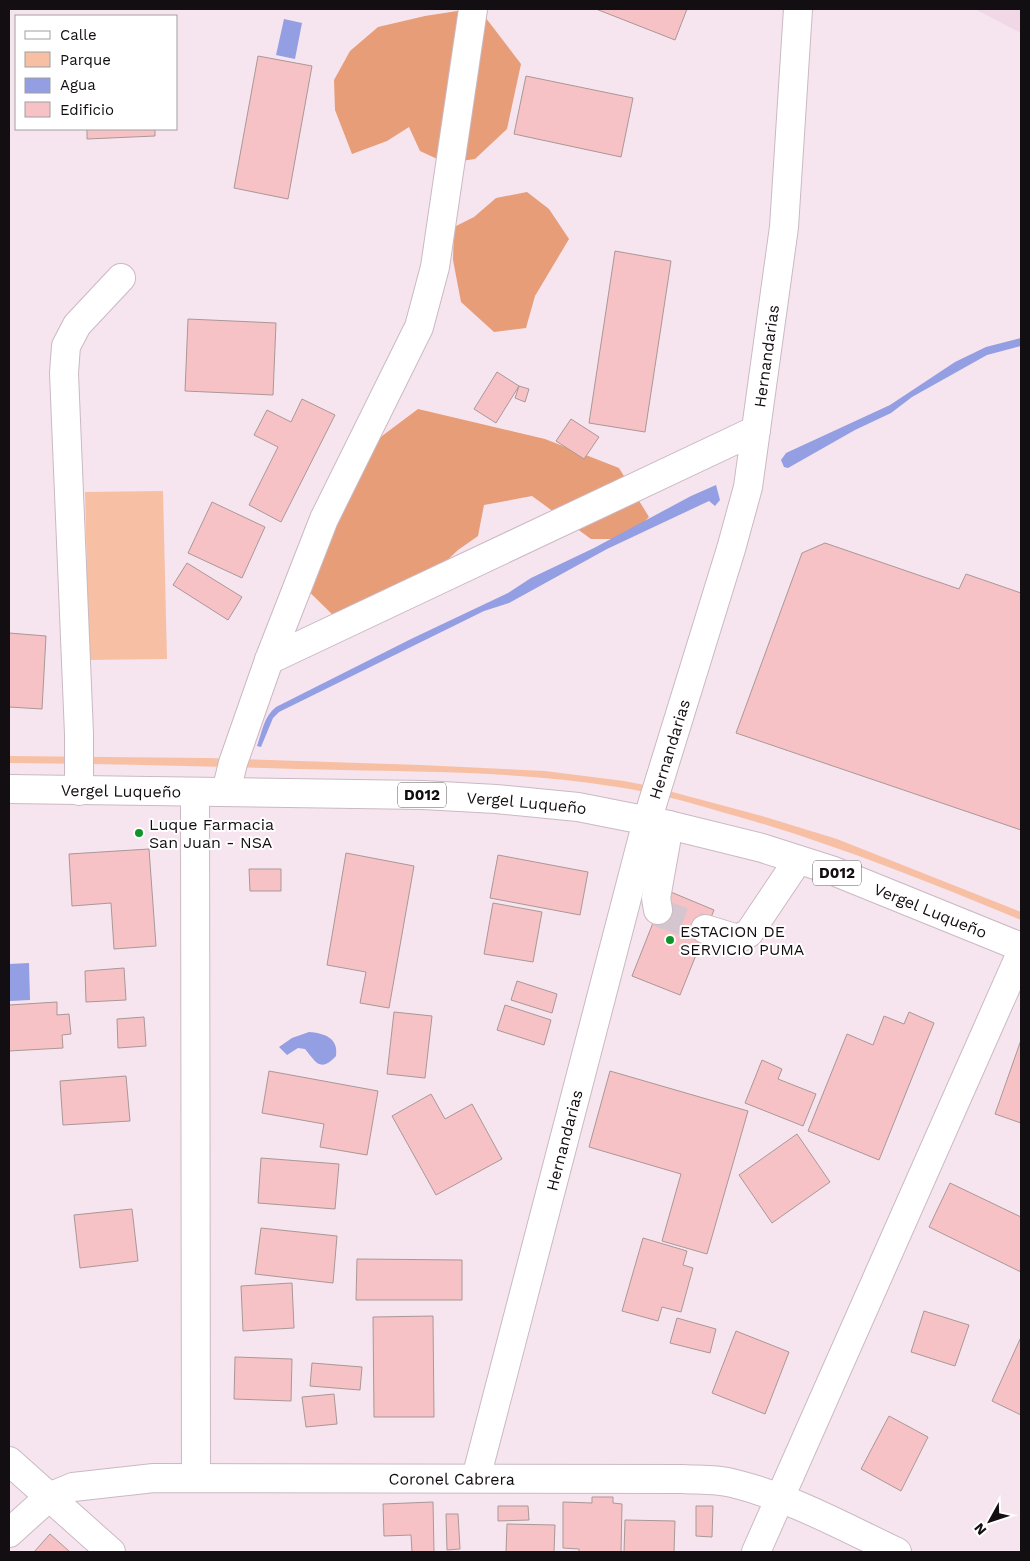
<svg xmlns="http://www.w3.org/2000/svg" width="1030" height="1561" viewBox="0 0 1030 1561" font-family="'Work Sans',sans-serif">
<style>
.built{fill:#f1d8e6}
.green{fill:#f7c0a5}
.forest{fill:#e69d78}
.water{fill:#939ee3}
.building{fill:#f7c2c5;stroke:#aa9797}
.lines{fill:none;stroke-linecap:round;stroke-linejoin:round}
.minor-tunnel{stroke:#d4c5ce;stroke-width:28;stroke-dasharray:28 14;stroke-linecap:butt}
.minor-casing{stroke:#cab9c3;stroke-width:30}
.major-casing{stroke:#cab9c3;stroke-width:30}
.minor{stroke:#fff;stroke-width:28}
.major{stroke:#fff;stroke-width:28}
.poi-dot{fill:#0e952a;stroke:#fff;stroke-width:2}
.labels{text-anchor:middle;dominant-baseline:central;stroke-width:4;stroke-linejoin:round;paint-order:stroke}
.shield{fill:#fff;stroke:#5a5658;stroke-width:1}
.shield-label{font-size:15px;font-weight:bold;fill:#130e11}
.street-label{font-size:16px;fill:#130e11;stroke:#fff}
.poi-label{font-size:16px;fill:#130e11;stroke:#fff;text-anchor:start}
</style>
<rect width="100%" height="100%" fill="#f6e5ef"/>
<polygon class="built" points="975,9 1021,9 1021,33"/>
<g class="green">
<polygon points="163,491 167,659 89,660 85,492"/>
<path d="M 9,756 L 207,758 L 421,765 L 545,771 L 624,781 L 650,786 L 762,816 L 837,839 L 1021,912 L 1021,920 C 921,879 822,839 718,811 C 685,801 651,792 617,787 C 526,772 433,772 342,770 C 231,767 120,764 9,763 Z"/>
</g>
<g class="forest">
<polygon points="470,9 479,9 521,64 507,129 475,159 446,163 420,151 409,127 387,141 352,154 335,110 334,80 350,51 378,27 425,16"/>
<polygon points="527,192 549,209 569,239 535,296 526,328 494,332 461,302 453,260 454,227 474,217 496,198"/>
<polygon points="418,409 545,439 619,468 649,517 627,539 591,539 532,496 484,505 478,536 458,550 418,588 336,618 293,576 348,468 382,436"/>
</g>
<g class="water">
<polygon points="284,19 302,23 295,59 276,55"/>
<polygon points="1021,338 1021,346 987,355 912,397 891,413 855,430 788,468 784,467 781,460 786,453 890,405 955,362 986,347"/>
<path d="M 716,485 L 720,500 L 715,506 L 709,501 L 607,549 L 509,603 L 484,611 L 279,712 L 273,718 L 261,747 L 257,746 C 262,732 264,716 276,707 L 411,639 L 508,593 L 531,578 L 594,548 L 691,496 Z"/>
<polygon points="29,963 30,1000 10,1001 9,964"/>
<path d="M 309,1032 C 324,1033 339,1038 336,1056 C 320,1073 316,1062 305,1049 L 298,1048 L 287,1055 L 279,1047 L 292,1038 Z"/>
</g>
<g class="building">
<polygon points="596,9 687,9 675,40"/>
<polygon points="258,56 312,66 288,199 234,188"/>
<polygon points="526,76 633,98 621,157 514,134"/>
<polygon points="87,129 155,129 155,136 87,139"/>
<polygon points="615,251 671,261 645,432 589,423"/>
<polygon points="188,319 276,323 273,395 185,391"/>
<polygon points="497,372 519,386 496,423 474,409"/>
<polygon points="519,386 529,389 525,402 515,398"/>
<polygon points="302,399 335,415 281,522 249,505 278,447 254,435 267,410 291,422"/>
<polygon points="571,419 599,437 584,459 556,441"/>
<polygon points="212,502 265,527 242,578 188,553"/>
<polygon points="825,543 959,589 966,574 1021,593 1021,830 736,733 802,553"/>
<polygon points="187,563 242,597 228,620 173,585"/>
<polygon points="9,633 46,636 42,709 9,707"/>
<polygon points="149,849 156,946 114,949 111,903 72,906 69,854"/>
<polygon points="346,853 414,866 389,1008 360,1003 366,972 327,965"/>
<polygon points="498,855 588,872 580,915 490,898"/>
<polygon points="249,869 281,869 281,891 250,891"/>
<polygon points="666,890 714,910 680,995 632,976"/>
<polygon points="493,903 542,912 533,962 484,954"/>
<polygon points="124,968 126,1000 86,1002 85,971"/>
<polygon points="517,981 557,994 552,1013 511,1000"/>
<polygon points="57,1002 57,1015 69,1014 71,1034 62,1035 63,1048 9,1051 9,1005"/>
<polygon points="505,1005 551,1020 544,1045 497,1030"/>
<polygon points="394,1012 432,1016 425,1078 387,1074"/>
<polygon points="909,1012 934,1023 879,1160 808,1131 847,1034 873,1045 884,1016 904,1024"/>
<polygon points="144,1017 146,1046 118,1048 117,1019"/>
<polygon points="1021,1040 1021,1123 995,1114"/>
<polygon points="762,1060 782,1069 778,1079 816,1094 803,1126 745,1103"/>
<polygon points="269,1071 378,1091 367,1155 320,1147 324,1124 262,1113"/>
<polygon points="610,1071 748,1111 707,1254 662,1241 681,1174 589,1147"/>
<polygon points="126,1076 130,1121 63,1125 60,1081"/>
<polygon points="431,1094 445,1119 472,1104 502,1159 436,1195 392,1116"/>
<polygon points="797,1134 830,1182 772,1223 739,1175"/>
<polygon points="261,1158 339,1164 335,1209 258,1203"/>
<polygon points="950,1183 1021,1217 1021,1272 929,1227"/>
<polygon points="132,1209 138,1261 80,1268 74,1215"/>
<polygon points="261,1228 337,1236 333,1283 255,1274"/>
<polygon points="643,1238 687,1251 683,1265 693,1268 681,1312 662,1307 658,1321 622,1311"/>
<polygon points="357,1259 462,1260 462,1300 356,1300"/>
<polygon points="292,1283 294,1328 243,1331 241,1286"/>
<polygon points="924,1311 969,1325 955,1366 911,1352"/>
<polygon points="433,1316 434,1417 374,1417 373,1317"/>
<polygon points="677,1318 716,1329 710,1353 670,1343"/>
<polygon points="736,1331 789,1352 765,1414 712,1393"/>
<polygon points="1021,1337 1021,1415 992,1401"/>
<polygon points="235,1357 292,1359 291,1401 234,1399"/>
<polygon points="312,1363 362,1367 360,1390 310,1386"/>
<polygon points="334,1394 337,1424 306,1427 302,1397"/>
<polygon points="889,1416 928,1437 901,1491 861,1469"/>
<polygon points="592,1497 613,1497 613,1503 622,1504 621,1552 579,1552 579,1549 563,1548 563,1502 592,1503"/>
<polygon points="433,1502 434,1552 412,1552 411,1535 384,1536 383,1504"/>
<polygon points="498,1506 528,1506 529,1520 498,1521"/>
<polygon points="696,1506 713,1506 712,1537 696,1536"/>
<polygon points="446,1514 458,1514 460,1549 447,1550"/>
<polygon points="625,1520 675,1521 674,1552 624,1552"/>
<polygon points="507,1524 555,1525 554,1552 506,1552"/>
<polygon points="50,1534 70,1552 34,1552"/>
</g>
<g class="lines">
<polyline class="minor-tunnel" points="658,910 662,914 705,929"/>
<g class="minor-casing">
<g id="minor">
<polyline points="269,660 756,430"/>
<polyline points="79,791 79,734 64,373 66,346 77,325 121,278"/>
<polyline points="226,792 233,763 269,660 324,519 419,327 435,267 473,9"/>
<polyline points="195,793 196,1478"/>
<polyline points="658,910 656,898 669,825"/>
<polyline points="705,929 738,939 749,933 798,860"/>
<polyline points="9,1461 111,1552"/>
<path id="s1" d="M 476,1478 L 647,821 L 731,549 L 748,487 L 784,227 L 798,9"/>
<path id="s2" d="M 9,1533 L 49,1497 L 73,1487 L 154,1478 L 683,1479 C 699,1480 717,1479 732,1483 C 790,1497 844,1527 897,1552"/>
<polyline points="756,1552 1021,953"/>
</g>
</g>
<g class="major-casing">
<g id="major">
<path id="s3" d="M 9,789 L 423,795 L 496,799 L 578,807 L 669,825 L 762,848 L 831,870 L 1021,947"/>
</g>
</g>
<use href="#minor" class="minor"/>
<use href="#major" class="major"/>
</g>
<g class="poi-dot">
<circle cx="139" cy="833" r="5"/>
<circle cx="670" cy="940" r="5"/>
</g>
<g class="labels">
<g class="shield">
<rect x="398" y="782.5" width="48" height="25" rx="4"/>
<rect x="813" y="860.5" width="48" height="25" rx="4"/>
</g>
<g class="shield-label">
<text x="422" y="795">D012</text>
<text x="837" y="873">D012</text>
</g>
<g class="street-label">
<text stroke="none"><textPath href="#s1" startOffset="1160">Hernandarias</textPath></text>
<text stroke="none"><textPath href="#s1" startOffset="754">Hernandarias</textPath></text>
<text stroke="none"><textPath href="#s3" startOffset="112">Vergel Luqueño</textPath></text>
<text stroke="none"><textPath href="#s3" startOffset="518">Vergel Luqueño</textPath></text>
<text stroke="none"><textPath href="#s3" startOffset="938">Vergel Luqueño</textPath></text>
<text stroke="none"><textPath href="#s1" startOffset="349">Hernandarias</textPath></text>
<text stroke="none"><textPath href="#s2" startOffset="459">Coronel Cabrera</textPath></text>
</g>
<g class="poi-label">
<text x="149" y="824">Luque Farmacia<tspan x="149" dy="18">San Juan - NSA</tspan></text>
<text x="680" y="931">ESTACION DE<tspan x="680" dy="18">SERVICIO PUMA</tspan></text>
</g>
</g>
<rect width="1030" height="1561" fill="none" stroke="#130e11" stroke-width="20"/>
<rect x="15" y="15" width="162" height="115" fill="#ffffff" stroke="#a19fa0"/>
<rect x="25" y="31" width="25" height="8" fill="#ffffff" stroke="#a19fa0"/>
<text x="60" y="40" font-size="15" fill="#130e11">Calle</text>
<rect x="25" y="52" width="25" height="15" fill="#f7c0a5" stroke="#a19fa0"/>
<text x="60" y="65" font-size="15" fill="#130e11">Parque</text>
<rect x="25" y="78" width="25" height="15" fill="#939ee3" stroke="#a19fa0"/>
<text x="60" y="90" font-size="15" fill="#130e11">Agua</text>
<rect x="25" y="102" width="25" height="15" fill="#f7c2c5" stroke="#a19fa0"/>
<text x="60" y="115" font-size="15" fill="#130e11">Edificio</text>
<g transform="translate(990 1521) rotate(230)" stroke="#ffffff" stroke-width="4" paint-order="stroke">
<path d="M0-4L9 19L0 12L-9 19Z" fill="#130e11"/>
<text y="-8" font-size="14" font-weight="bold" text-anchor="middle" fill="#130e11">N</text>
</g>
</svg>
